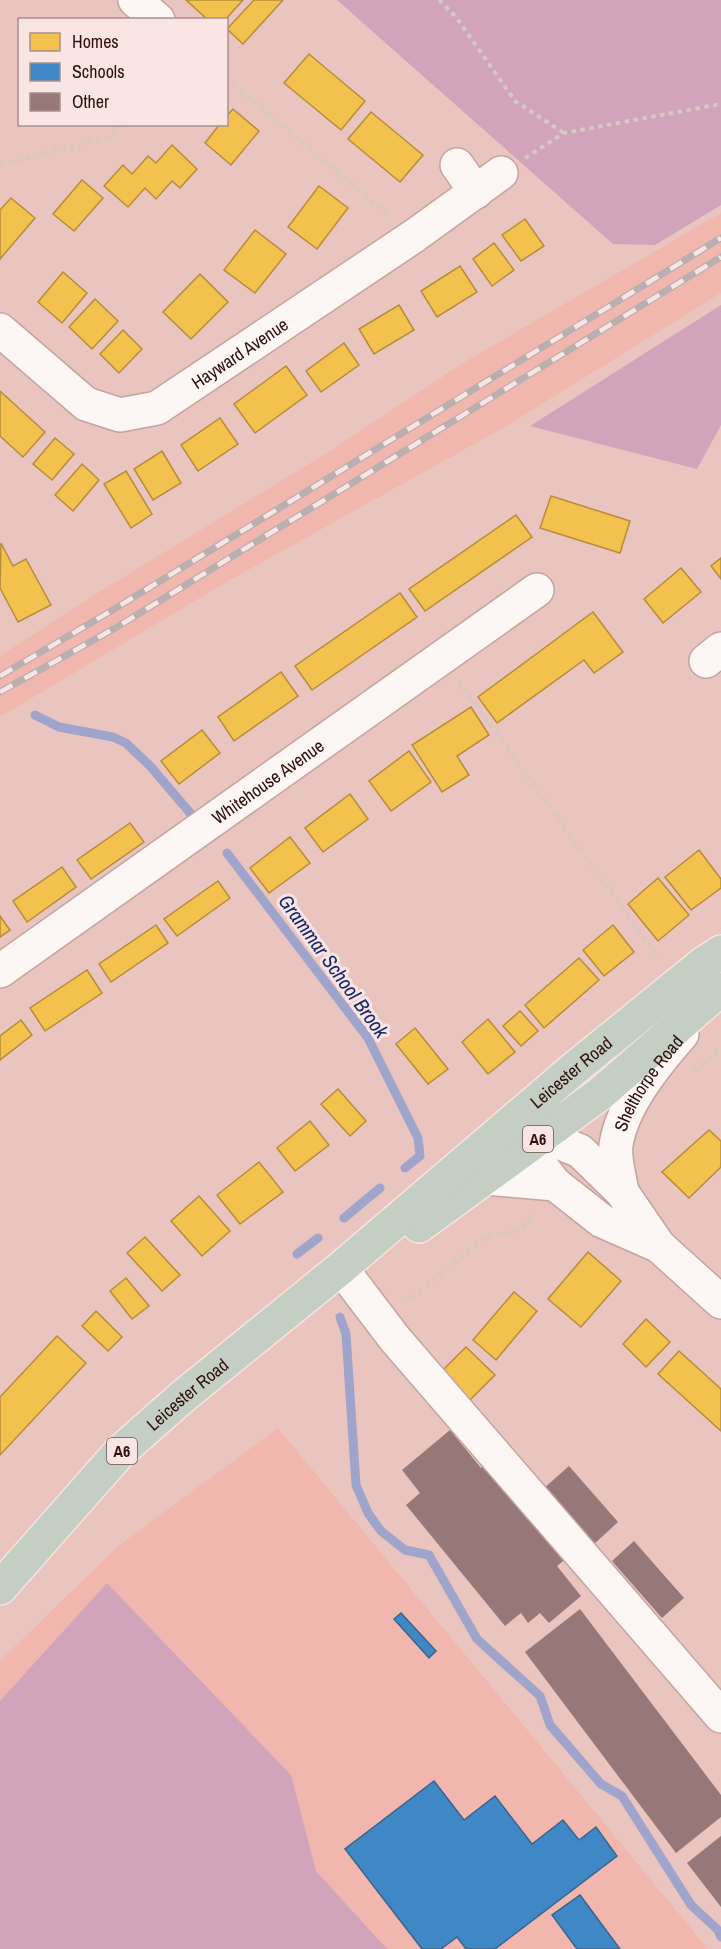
<svg xmlns="http://www.w3.org/2000/svg" width="721" height="1949" viewBox="0 0 721 1949" font-family="'Archivo Narrow',sans-serif">
<style>
.built{fill:#f1b7af}
.green{fill:#d1a4bc}
.homes{fill:#f2c14e;stroke:#b88c3a;stroke-width:1.5}
.schools{fill:#3f88c5;stroke:#3a648e;stroke-width:1.5}
.lines{fill:none;stroke-linecap:round;stroke-linejoin:round}
.stream{stroke:#9fa4cd;stroke-width:9}
.building{fill:#967879}
.minor-casing{stroke:#c5a4a0;stroke-width:36}
.highway-casing{stroke:#f6e4e2;stroke-width:36}
.path{stroke:#d5c9c6;stroke-width:4;stroke-dasharray:4.5 4.5;stroke-linecap:butt}
.minor{stroke:#fcf6f5;stroke-width:33}
.highway{stroke:#c5cec2;stroke-width:33}
.rail-casing{stroke:#b9afae;stroke-width:7}
.rail{stroke:#f9e6e4;stroke-width:4.5;stroke-dasharray:14;stroke-linecap:butt}
.labels{text-anchor:middle;dominant-baseline:central;stroke-width:6;stroke-linejoin:round;paint-order:stroke}
.shield{fill:#f9e6e4;stroke:#6c504e;stroke-width:1.5}
.shield-label{font-size:16px;font-weight:bold;fill:#2f100d}
.street-label{font-size:18px;fill:#2f100d;stroke:#f9e6e4}
.water-label{font-size:20px;font-style:italic;fill:#16276e;stroke:#f9e6e4}
</style>
<rect width="100%" height="100%" fill="#eac4be"/>
<g class="built">
<polygon points="721,213 721,293 503,428 230,580 0,717 0,656 91,597 330,451 463,363"/>
<polygon points="278,1428 708,1949 0,1949 0,1661 117,1547"/>
</g>
<g class="green">
<polygon points="337,0 721,0 721,205 655,245 613,244"/>
<polygon points="721,305 721,425 697,469 530,426"/>
<polygon points="107,1583 291,1775 316,1871 387,1949 0,1949 0,1701"/>
</g>
<g class="homes">
<polygon points="186,0 243,0 225,20 208,20"/>
<polygon points="254,0 283,0 243,44 227,29"/>
<polygon points="309,54 365,101 341,130 284,83"/>
<polygon points="233,109 259,131 231,165 205,143 220,124 226,124 226,117"/>
<polygon points="371,112 423,155 400,182 348,139"/>
<polygon points="172,145 197,169 180,188 172,181 156,199 145,188 128,207 104,186 123,165 132,174 148,156 156,163"/>
<polygon points="82,180 103,198 74,231 53,214"/>
<polygon points="319,186 348,208 317,249 288,227"/>
<polygon points="11,198 35,218 0,259 0,210"/>
<polygon points="525,219 544,246 521,261 502,235"/>
<polygon points="255,230 286,254 255,293 224,270"/>
<polygon points="494,243 514,270 492,286 473,259"/>
<polygon points="460,266 477,292 437,317 421,291"/>
<polygon points="63,272 87,293 62,323 38,302"/>
<polygon points="200,274 228,302 191,339 163,312"/>
<polygon points="95,299 118,321 92,349 69,327"/>
<polygon points="399,305 414,330 374,354 359,329"/>
<polygon points="123,330 142,349 119,373 100,354"/>
<polygon points="344,343 359,365 321,392 306,371"/>
<polygon points="286,366 307,395 255,433 234,404"/>
<polygon points="0,391 45,432 23,457 0,436"/>
<polygon points="220,418 238,444 198,471 181,445"/>
<polygon points="55,438 74,454 52,480 33,464"/>
<polygon points="162,451 181,483 153,500 134,469"/>
<polygon points="82,464 99,480 73,511 55,495"/>
<polygon points="126,471 152,514 131,528 104,484"/>
<polygon points="551,496 630,521 620,553 540,528"/>
<polygon points="516,515 532,537 425,611 409,589"/>
<polygon points="1,543 13,566 26,559 51,605 18,622 0,588"/>
<polygon points="721,558 721,579 711,566"/>
<polygon points="681,568 701,592 663,623 644,599"/>
<polygon points="400,593 417,617 312,690 295,666"/>
<polygon points="593,612 623,652 594,673 584,660 497,723 478,697"/>
<polygon points="281,672 298,696 234,741 218,717"/>
<polygon points="471,707 489,735 457,756 469,775 442,792 412,745"/>
<polygon points="202,730 220,753 179,784 161,761"/>
<polygon points="409,751 431,782 391,811 369,781"/>
<polygon points="350,794 368,819 323,852 305,828"/>
<polygon points="130,823 144,842 91,879 77,860"/>
<polygon points="290,837 310,863 269,893 250,868"/>
<polygon points="699,850 721,879 721,888 691,910 665,877"/>
<polygon points="62,867 76,887 27,922 13,901"/>
<polygon points="658,878 689,915 658,941 628,904"/>
<polygon points="218,881 230,898 177,936 164,919"/>
<polygon points="0,916 10,930 0,937"/>
<polygon points="156,925 168,943 111,982 99,964"/>
<polygon points="613,925 634,952 604,976 583,950"/>
<polygon points="579,958 599,980 544,1028 525,1005"/>
<polygon points="87,970 102,993 45,1031 30,1008"/>
<polygon points="520,1011 538,1031 521,1046 503,1026"/>
<polygon points="488,1019 515,1052 488,1074 462,1042"/>
<polygon points="21,1020 32,1035 0,1060 0,1036"/>
<polygon points="415,1028 448,1069 428,1084 396,1044"/>
<polygon points="338,1089 366,1121 350,1136 321,1104"/>
<polygon points="310,1121 329,1145 295,1171 277,1148"/>
<polygon points="709,1130 721,1141 721,1167 689,1198 662,1172"/>
<polygon points="259,1162 283,1192 240,1224 217,1195"/>
<polygon points="199,1196 230,1231 202,1256 171,1221"/>
<polygon points="145,1237 180,1275 162,1291 127,1253"/>
<polygon points="588,1252 621,1281 581,1327 548,1299"/>
<polygon points="126,1278 149,1306 132,1319 110,1291"/>
<polygon points="514,1292 537,1311 496,1360 473,1340"/>
<polygon points="96,1311 122,1337 108,1351 82,1326"/>
<polygon points="646,1319 670,1342 646,1367 623,1344"/>
<polygon points="57,1336 86,1363 0,1455 0,1397"/>
<polygon points="466,1347 495,1375 467,1403 438,1375"/>
<polygon points="679,1351 721,1389 721,1431 658,1374"/>
</g>
<g class="schools">
<polygon points="401,1613 436,1651 429,1658 394,1619"/>
<polygon points="434,1781 464,1820 495,1796 532,1844 563,1820 579,1840 596,1827 617,1856 495,1949 466,1949 457,1937 441,1949 422,1949 345,1849"/>
<polygon points="580,1895 620,1949 577,1949 552,1915"/>
</g>
<g class="lines">
<g class="stream">
<polyline points="35,715 59,727 113,737 126,743 151,767 191,814"/>
<polyline points="227,853 368,1038 418,1138 420,1156 405,1168"/>
<polyline points="344,1218 380,1188"/>
<polyline points="297,1254 318,1238"/>
<polyline points="340,1317 346,1334 356,1485 368,1513 381,1531 405,1550 429,1555 477,1639 540,1696 550,1725 601,1784 622,1796 691,1905 718,1930 721,1937"/>
</g>
</g>
<g class="building">
<polygon points="450,1430 481,1468 487,1462 567,1558 557,1566 581,1596 549,1623 540,1613 528,1623 521,1613 505,1626 406,1505 420,1493 402,1470"/>
<polygon points="569,1466 618,1522 593,1545 543,1489"/>
<polygon points="634,1541 684,1598 662,1618 612,1561"/>
<polygon points="580,1609 721,1795 721,1817 676,1853 525,1652"/>
<polygon points="721,1836 721,1907 687,1863"/>
</g>
<g class="lines">
<g class="minor-casing">
<g id="minor">
<polyline points="135,0 158,20"/>
<polyline points="457,165 476,192"/>
<path id="s1" d="M 0,330 L 86,404 L 120,415 L 157,408 L 414,236 L 501,173"/>
<polyline points="706,661 721,649"/>
<path id="s2" d="M 0,971 L 537,590"/>
<polyline points="529,1122 532,1144 538,1162 555,1184 602,1221 659,1246"/>
<polyline points="516,1146 558,1142 580,1151 622,1192 659,1246 721,1302"/>
<polyline points="485,1178 555,1184"/>
<path id="s3" d="M 622,1192 C 620,1178 614,1159 616,1145 C 622,1105 656,1064 682,1034"/>
<polyline points="341,1268 395,1339 721,1716"/>
</g>
</g>
<g class="highway-casing">
<g id="highway">
<polyline points="419,1226 600,1094 721,989"/>
<path id="s4" d="M 0,1588 L 119,1453 L 181,1398 L 341,1268 L 576,1067 L 704,963 L 721,952"/>
</g>
</g>
<g class="path">
<polyline points="439,0 456,17 515,101 564,133"/>
<polyline points="226,78 391,217"/>
<polyline points="525,158 564,133 721,104"/>
<polyline points="0,165 112,136 122,124"/>
<polyline points="458,681 660,959"/>
<polyline points="694,1071 721,1049"/>
<polyline points="403,1300 411,1299 486,1236 520,1231 534,1212"/>
</g>
<use href="#minor" class="minor"/>
<use href="#highway" class="highway"/>
<g class="rail-casing">
<g id="rail">
<polyline points="0,676 111,611 721,238"/>
<polyline points="0,692 117,627 721,257"/>
</g>
</g>
<use href="#rail" class="rail"/>
</g>
<g class="labels">
<g class="shield">
<rect x="523" y="1126" width="30" height="26" rx="4.5"/>
<rect x="107" y="1438" width="30" height="26" rx="4.5"/>
</g>
<g class="shield-label">
<text x="538" y="1139">A6</text>
<text x="122" y="1451">A6</text>
</g>
<g class="street-label">
<text stroke="none"><textPath href="#s1" startOffset="286">Hayward Avenue</textPath></text>
<text stroke="none"><textPath href="#s2" startOffset="328">Whitehouse Avenue</textPath></text>
<text stroke="none"><textPath href="#s4" startOffset="771">Leicester Road</textPath></text>
<text stroke="none"><textPath href="#s3" startOffset="118">Shelthorpe Road</textPath></text>
<text stroke="none"><textPath href="#s4" startOffset="270">Leicester Road</textPath></text>
</g>
<g class="water-label">
<text transform="translate(334 966) rotate(54)">Grammar School Brook</text>
</g>
</g>
<rect x="18" y="18" width="210" height="108" fill="#f9e6e4" stroke="#a8908e" stroke-width="1.5"/>
<rect x="30" y="33" width="30" height="18" fill="#f2c14e" stroke="#a8908e" stroke-width="1.5"/>
<text x="72" y="48" font-size="18" fill="#2f100d">Homes</text>
<rect x="30" y="63" width="30" height="18" fill="#3f88c5" stroke="#a8908e" stroke-width="1.5"/>
<text x="72" y="78" font-size="18" fill="#2f100d">Schools</text>
<rect x="30" y="93" width="30" height="18" fill="#967879" stroke="#a8908e" stroke-width="1.5"/>
<text x="72" y="108" font-size="18" fill="#2f100d">Other</text>
</svg>
